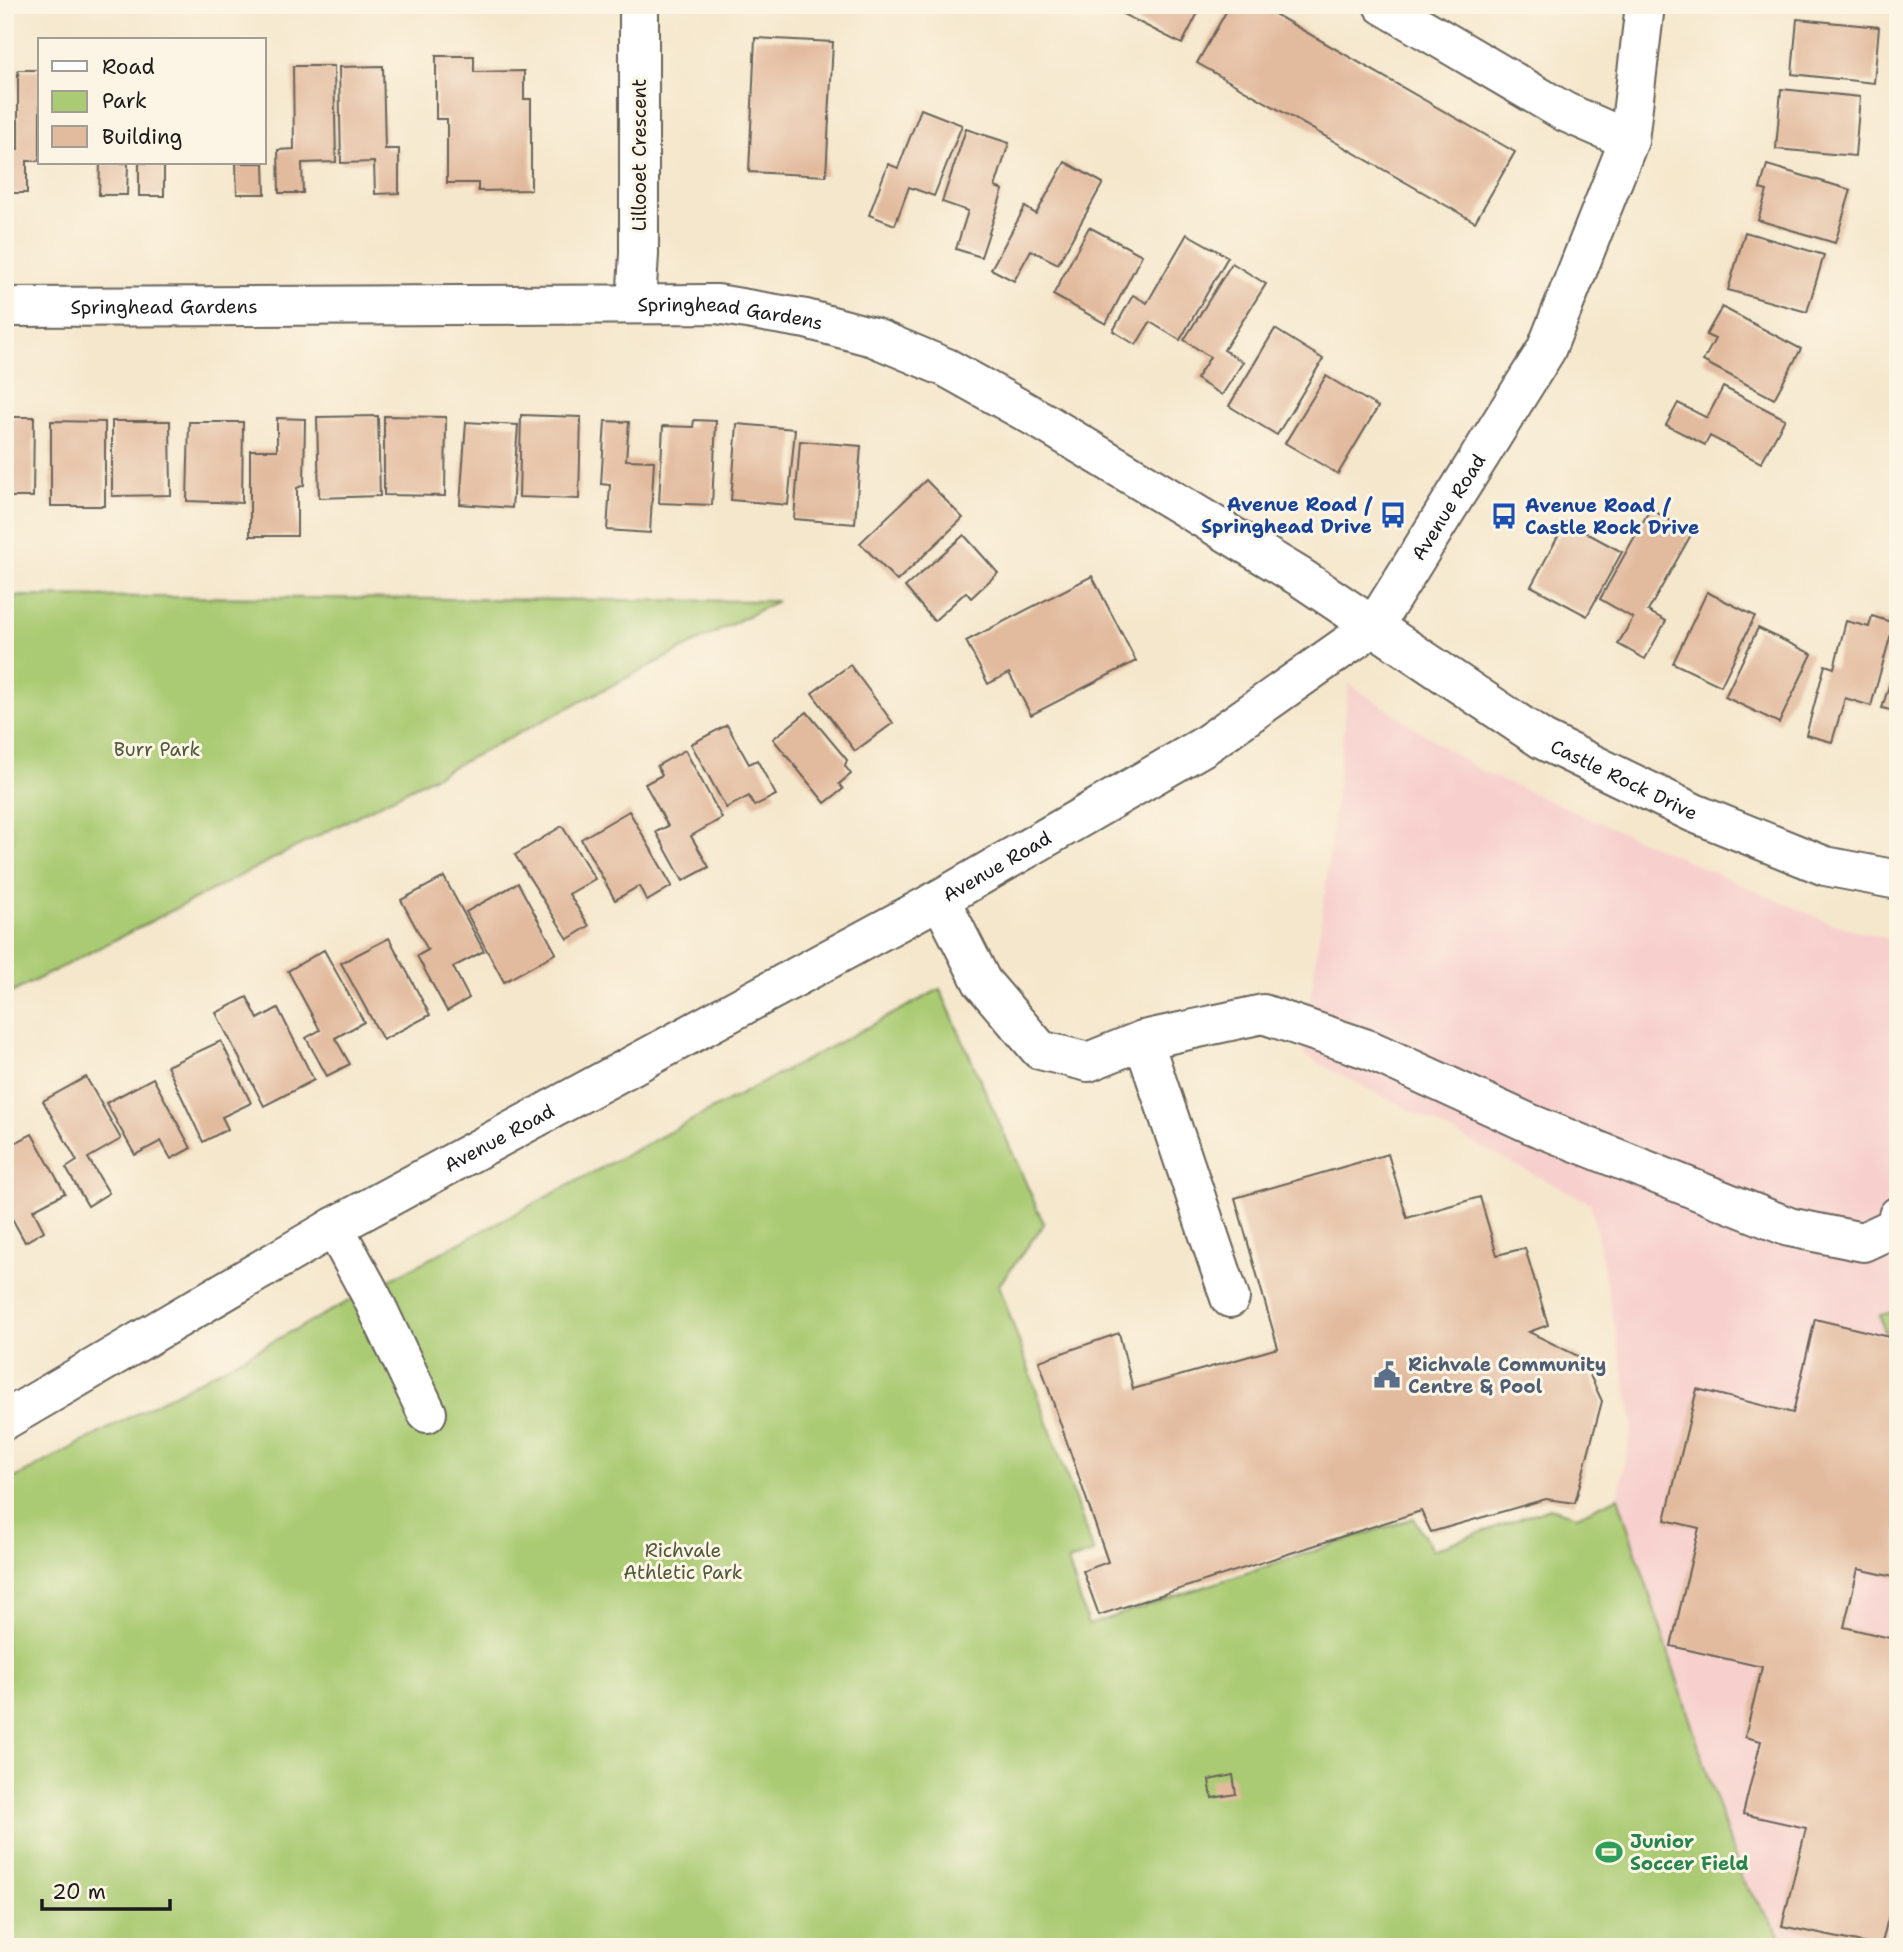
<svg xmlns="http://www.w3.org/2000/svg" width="1903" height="1952" viewBox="0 0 1903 1952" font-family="'Shantell Sans',sans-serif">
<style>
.built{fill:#f7d0cd}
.green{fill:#aacb73;stroke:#637448;stroke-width:2}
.building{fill:#e2ba9d}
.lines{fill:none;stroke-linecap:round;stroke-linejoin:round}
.minor-casing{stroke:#68635a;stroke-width:42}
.minor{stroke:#fff;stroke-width:38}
.labels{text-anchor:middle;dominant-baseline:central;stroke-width:6;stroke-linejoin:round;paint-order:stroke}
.street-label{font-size:19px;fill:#1c1c1c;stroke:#fcf5e5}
.transit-label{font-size:19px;font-weight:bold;fill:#164399;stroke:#fcf5e5;text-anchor:end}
.park-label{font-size:19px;fill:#4e593a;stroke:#fcf5e5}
.service-label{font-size:19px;font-weight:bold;fill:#4e5e75;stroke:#fcf5e5;text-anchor:start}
.leisure-label{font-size:19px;font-weight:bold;fill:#27864d;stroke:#fcf5e5;text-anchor:start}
</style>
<rect width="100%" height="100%" fill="#fcf5e5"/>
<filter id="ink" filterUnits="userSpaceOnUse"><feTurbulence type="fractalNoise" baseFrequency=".0143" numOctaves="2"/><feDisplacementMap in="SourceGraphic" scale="14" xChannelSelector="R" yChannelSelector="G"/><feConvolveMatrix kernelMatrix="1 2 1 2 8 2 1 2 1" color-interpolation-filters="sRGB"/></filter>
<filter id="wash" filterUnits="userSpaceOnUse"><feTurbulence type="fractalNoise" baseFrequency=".00686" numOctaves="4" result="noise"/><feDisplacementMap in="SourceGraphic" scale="28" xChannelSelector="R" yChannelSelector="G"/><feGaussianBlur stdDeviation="1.57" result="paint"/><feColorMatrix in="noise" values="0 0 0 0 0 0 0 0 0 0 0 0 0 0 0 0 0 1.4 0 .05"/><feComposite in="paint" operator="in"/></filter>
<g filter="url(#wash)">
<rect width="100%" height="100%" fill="#f5e7cc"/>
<polygon class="built" points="1349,684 1479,770 1832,924 1898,941 1898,1947 1792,1947 1784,1941 1742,1880 1618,1497 1633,1423 1591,1204 1303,1055 1325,891"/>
<g class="green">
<polygon points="5,596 777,601 5,996"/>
<polygon points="940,989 1044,1224 999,1285 1094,1553 1068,1561 1088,1625 1414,1518 1432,1550 1549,1508 1577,1516 1618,1497 1742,1880 1784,1941 1792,1947 5,1947 5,1483"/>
<polygon points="1898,1311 1898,1334 1884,1332 1880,1315"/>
</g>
<g id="blocks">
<g class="building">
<polygon points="1105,5 1202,5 1182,44"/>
<polygon points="1230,5 1259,5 1515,152 1475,222 1197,63"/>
<polygon points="1797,19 1879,27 1874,83 1792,74"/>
<polygon points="755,38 833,42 826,176 749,172"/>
<polygon points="436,56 474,56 474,72 524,71 524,99 531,99 531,190 478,191 478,183 447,183 447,119 436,119"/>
<polygon points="293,66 334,66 336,162 302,163 303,193 279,193 278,150 294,149"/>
<polygon points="383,66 385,149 399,149 399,193 375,194 374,162 341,163 339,67"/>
<polygon points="18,70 40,70 40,161 27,161 27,193 5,193 5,149 18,149"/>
<polygon points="1781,89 1860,97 1855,156 1776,149"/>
<polygon points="921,109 962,125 934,196 909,187 895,225 869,215 888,164 898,168"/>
<polygon points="966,129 1009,143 995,187 1003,190 981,257 956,249 968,211 942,202"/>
<polygon points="1065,162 1103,183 1058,264 1031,250 1014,281 991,269 1025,207 1036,214"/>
<polygon points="100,163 128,163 127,195 99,195"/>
<rect x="139" y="163" width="25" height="33"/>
<polygon points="236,163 264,163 265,194 237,194"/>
<polygon points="1767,165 1851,190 1835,243 1758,220 1767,191 1760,189"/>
<polygon points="1089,227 1142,255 1106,324 1053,295"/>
<polygon points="1745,232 1824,255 1807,312 1728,290"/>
<polygon points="1187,234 1228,257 1180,340 1150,322 1136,345 1113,331 1133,295 1147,303"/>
<polygon points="1232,263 1266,284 1224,350 1243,362 1222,395 1196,379 1210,357 1184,340"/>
<polygon points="1722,307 1801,349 1774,399 1703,361 1715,339 1706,335"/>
<polygon points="1275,329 1323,359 1277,435 1229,406"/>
<polygon points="1326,376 1378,407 1338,474 1285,443"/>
<polygon points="1723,387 1785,419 1761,463 1710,436 1705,445 1666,425 1678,403 1707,418"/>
<polygon points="521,415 581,417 579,499 519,497"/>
<polygon points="378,416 380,496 319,498 317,417"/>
<polygon points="384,416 446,417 445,496 384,495"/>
<polygon points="5,417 34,417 33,497 5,497"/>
<polygon points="277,418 305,419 304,485 297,488 297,536 250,536 250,450 277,450"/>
<polygon points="694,420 716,421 712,505 659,503 663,426 693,427"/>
<polygon points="51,421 105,422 105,506 51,506"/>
<polygon points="112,421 170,421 171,495 112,496"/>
<polygon points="605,421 629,422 626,460 654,461 650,533 607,530 610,485 601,484"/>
<polygon points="189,422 243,422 242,503 187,501"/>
<polygon points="466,422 518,425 512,508 460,504"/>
<polygon points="737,424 795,429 788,505 731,500"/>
<polygon points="800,441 861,446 855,524 794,519"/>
<polygon points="926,480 963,518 897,581 860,543"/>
<polygon points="1650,509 1692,533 1648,611 1666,621 1645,659 1618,644 1633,618 1600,599"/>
<polygon points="1566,522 1622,552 1587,616 1531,586"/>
<polygon points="964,535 998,573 971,598 966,592 934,621 905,587"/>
<polygon points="1092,576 1136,661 1031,715 1009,673 988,684 966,641"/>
<polygon points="1707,592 1755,616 1721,686 1673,663"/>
<polygon points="1872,616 1894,623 1871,706 1845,698 1832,742 1806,735 1825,665 1834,668 1846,621 1869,627"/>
<polygon points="1758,628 1812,654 1779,723 1725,697"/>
<polygon points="1897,660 1898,660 1898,712 1882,708"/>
<polygon points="850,665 893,723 855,751 812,693"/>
<polygon points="807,712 847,760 845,766 851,774 839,784 843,789 825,803 773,739"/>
<polygon points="727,725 749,764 757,760 776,795 754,806 749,796 726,808 691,744"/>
<polygon points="685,750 722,818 691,836 709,867 683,881 656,832 668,826 645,784 662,775 657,766"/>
<polygon points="629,811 672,886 647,901 639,886 615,900 581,839"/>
<polygon points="562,826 595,879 569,894 589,926 568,939 515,855"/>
<polygon points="444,877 484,951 453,967 469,998 447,1011 417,956 428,950 401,900"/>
<polygon points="518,883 556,953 504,982 466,912"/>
<polygon points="389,938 430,1015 383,1040 341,963"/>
<polygon points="324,950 364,1022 335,1038 350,1064 327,1076 306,1038 320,1030 288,971"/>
<polygon points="247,997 258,1019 278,1008 314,1080 264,1106 216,1013"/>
<polygon points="221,1041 251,1103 222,1117 228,1129 203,1142 167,1066"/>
<polygon points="86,1077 121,1139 88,1158 109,1193 88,1206 66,1168 77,1161 43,1101"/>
<polygon points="153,1078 191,1148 171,1159 161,1141 135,1155 106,1103"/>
<polygon points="32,1134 65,1193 33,1210 44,1231 25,1242 5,1206 5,1148"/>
<polygon points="1388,1154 1407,1218 1480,1197 1497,1255 1525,1248 1548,1325 1529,1332 1582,1358 1602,1401 1575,1503 1546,1499 1431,1532 1421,1511 1099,1615 1083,1571 1108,1562 1039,1361 1119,1333 1133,1389 1278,1348 1235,1198"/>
<polygon points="1815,1319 1898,1339 1898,1578 1858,1569 1844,1627 1898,1640 1898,1895 1894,1894 1881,1947 1782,1926 1806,1828 1743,1814 1761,1741 1745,1737 1762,1667 1671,1646 1699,1528 1665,1520 1697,1389 1793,1413"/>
<polygon points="1233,1775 1236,1794 1212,1798 1209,1780"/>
</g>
</g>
</g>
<g filter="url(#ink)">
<use href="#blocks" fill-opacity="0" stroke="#68635a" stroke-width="2"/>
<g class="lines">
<g class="minor-casing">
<g id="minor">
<polyline points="1383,5 1565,112 1629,140"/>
<polyline points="636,304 639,254 639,5"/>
<path id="s1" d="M 5,307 L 717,304 L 806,319 L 873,337 L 947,368 L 1042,421 L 1300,577 L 1543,740 L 1694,813 L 1825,866 L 1898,880"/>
<polyline points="940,899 982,982 1040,1050 1088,1062 1143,1040 1263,1014 1370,1050 1531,1124 1789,1227 1863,1242 1895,1227 1898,1216"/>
<polyline points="1143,1040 1230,1298"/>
<polyline points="334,1227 372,1297 427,1413"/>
<path id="s2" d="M 5,1420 L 334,1227 L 940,899 L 1204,746 L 1374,626 L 1546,350 L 1629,140 L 1645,5"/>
</g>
</g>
<use href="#minor" class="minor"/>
</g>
</g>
<defs>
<g id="bus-bare" transform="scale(2.1)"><path d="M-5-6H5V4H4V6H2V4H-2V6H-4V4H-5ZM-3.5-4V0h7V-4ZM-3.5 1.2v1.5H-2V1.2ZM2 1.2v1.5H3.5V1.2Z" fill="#1a4fb4" stroke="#fcf5e5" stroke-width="2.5" paint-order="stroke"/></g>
<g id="civic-bare" transform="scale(2.1)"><path d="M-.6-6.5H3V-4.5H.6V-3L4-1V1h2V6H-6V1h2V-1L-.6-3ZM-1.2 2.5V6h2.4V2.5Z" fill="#5c6f8a" stroke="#fcf5e5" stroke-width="2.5" paint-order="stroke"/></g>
<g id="stadium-bare" transform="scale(2.1)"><path d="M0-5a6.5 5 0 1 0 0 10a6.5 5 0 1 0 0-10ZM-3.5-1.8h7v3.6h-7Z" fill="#2e9e5b" stroke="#fcf5e5" stroke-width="2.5" paint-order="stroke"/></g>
</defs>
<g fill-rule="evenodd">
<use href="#bus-bare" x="1393" y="515"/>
<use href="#bus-bare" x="1504" y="516"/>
<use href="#civic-bare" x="1387" y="1375"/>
<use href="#stadium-bare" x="1609" y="1852"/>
</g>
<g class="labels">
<g class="street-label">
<text transform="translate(639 155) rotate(-90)">Lillooet Crescent</text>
<text stroke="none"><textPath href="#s1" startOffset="159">Springhead Gardens</textPath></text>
<text stroke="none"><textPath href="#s1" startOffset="726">Springhead Gardens</textPath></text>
<text stroke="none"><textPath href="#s2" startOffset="1724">Avenue Road</textPath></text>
<text stroke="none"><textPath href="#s1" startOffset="1745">Castle Rock Drive</textPath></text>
<text stroke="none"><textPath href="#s2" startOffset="1136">Avenue Road</textPath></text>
<text stroke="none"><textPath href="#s2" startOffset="569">Avenue Road</textPath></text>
</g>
<g class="transit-label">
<text x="1372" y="504">Avenue Road /<tspan x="1372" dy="22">Springhead Drive</tspan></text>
<text x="1525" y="505" text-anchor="start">Avenue Road /<tspan x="1525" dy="22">Castle Rock Drive</tspan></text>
</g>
<g class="park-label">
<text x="157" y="749">Burr Park</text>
<text x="683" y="1550">Richvale<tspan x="683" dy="22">Athletic Park</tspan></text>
</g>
<g class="service-label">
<text x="1408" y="1364">Richvale Community<tspan x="1408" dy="22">Centre &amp; Pool</tspan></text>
</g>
<g class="leisure-label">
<text x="1630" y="1841">Junior<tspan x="1630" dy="22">Soccer Field</tspan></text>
</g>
</g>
<rect width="1903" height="1952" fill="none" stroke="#fcf5e5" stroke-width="28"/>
<rect x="38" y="38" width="228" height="126" fill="#fcf5e5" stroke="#a29e95" stroke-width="2"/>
<rect x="52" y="61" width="35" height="10" fill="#ffffff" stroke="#a29e95" stroke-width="2"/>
<text x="102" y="74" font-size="21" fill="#1c1c1c">Road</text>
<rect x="52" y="91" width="35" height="21" fill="#aacb73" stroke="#a29e95" stroke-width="2"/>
<text x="102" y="108" font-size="21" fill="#1c1c1c">Park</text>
<rect x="52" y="126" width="35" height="21" fill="#e2ba9d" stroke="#a29e95" stroke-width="2"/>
<text x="102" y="144" font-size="21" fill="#1c1c1c">Building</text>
<path d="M42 1899v10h128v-10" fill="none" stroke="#1c1c1c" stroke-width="3.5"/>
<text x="52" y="1899" font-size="21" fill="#1c1c1c" stroke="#fcf5e5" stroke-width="5" paint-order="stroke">20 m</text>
</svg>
